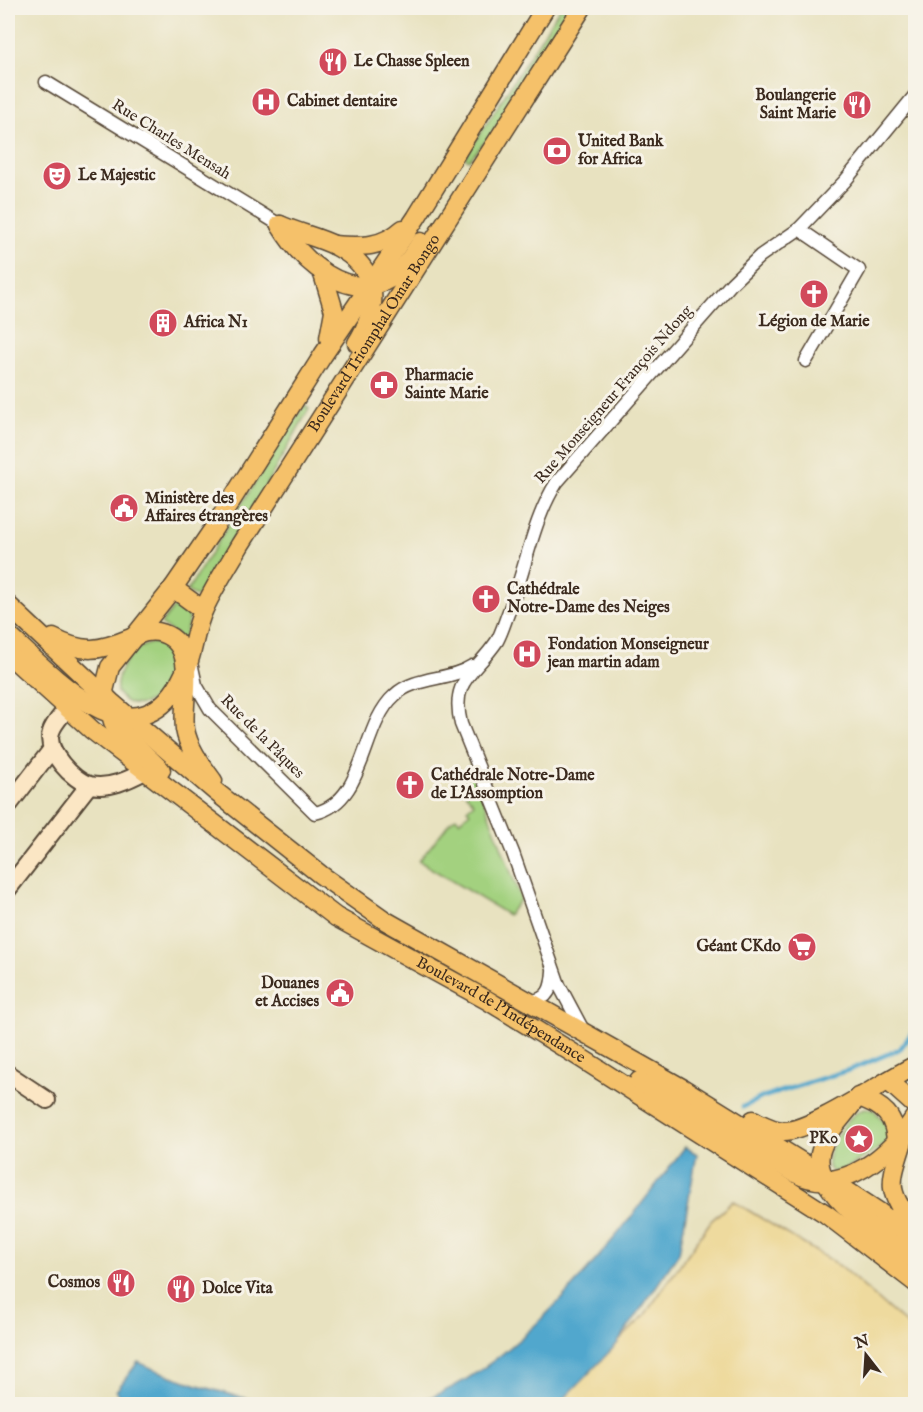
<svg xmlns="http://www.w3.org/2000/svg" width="923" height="1412" viewBox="0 0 923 1412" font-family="'IM FELL English',serif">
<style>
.green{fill:#a3d17f;stroke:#6f7e4e;stroke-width:1.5}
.sand{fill:#eeda9e;stroke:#94825e;stroke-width:1.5}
.water{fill:#51a7cd;stroke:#466876;stroke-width:1.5}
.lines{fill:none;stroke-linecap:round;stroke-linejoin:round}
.stream{stroke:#51a7cd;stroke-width:4.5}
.minor-casing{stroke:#554636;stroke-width:15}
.secondary-casing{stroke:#554636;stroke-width:20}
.primary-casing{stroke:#554636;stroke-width:21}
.minor{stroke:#fff;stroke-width:12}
.secondary{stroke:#fbe6c4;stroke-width:16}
.primary{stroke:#f5c16b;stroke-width:18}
.labels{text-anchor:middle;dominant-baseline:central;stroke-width:6;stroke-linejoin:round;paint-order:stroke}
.poi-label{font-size:16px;font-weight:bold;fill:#3b2a1e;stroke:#f7f3e8;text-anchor:start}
.street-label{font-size:16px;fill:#3b2a1e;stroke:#f7f3e8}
</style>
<rect width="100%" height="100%" fill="#f7f3e8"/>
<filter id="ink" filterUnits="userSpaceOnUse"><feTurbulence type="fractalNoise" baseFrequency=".0167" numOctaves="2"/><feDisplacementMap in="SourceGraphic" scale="12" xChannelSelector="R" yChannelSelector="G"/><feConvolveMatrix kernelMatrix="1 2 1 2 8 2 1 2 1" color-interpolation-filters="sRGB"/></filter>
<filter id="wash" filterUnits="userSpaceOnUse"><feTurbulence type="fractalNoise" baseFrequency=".008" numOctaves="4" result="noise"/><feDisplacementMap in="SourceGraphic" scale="24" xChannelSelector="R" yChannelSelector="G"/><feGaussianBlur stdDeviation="1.35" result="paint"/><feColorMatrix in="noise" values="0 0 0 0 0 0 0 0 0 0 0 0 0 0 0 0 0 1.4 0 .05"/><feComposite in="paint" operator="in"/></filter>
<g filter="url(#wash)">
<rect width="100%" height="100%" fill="#e8e2c0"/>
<g class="green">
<polygon points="560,8 572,8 490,136 469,160 465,158"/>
<polygon points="304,405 309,409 262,492 197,597 187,591"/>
<polygon points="178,602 191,610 184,640 161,624"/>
<path d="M 154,643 C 202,654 146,735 117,692 C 114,672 133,645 154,643 Z"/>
<polygon points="470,764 521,899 508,915 419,861 450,822 456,817 459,821 470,812 467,809 474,803 464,791"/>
<path d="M 865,1109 L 874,1110 L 889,1129 L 886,1144 L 847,1168 L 833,1172 L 828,1167 C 825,1151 847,1113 865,1109 Z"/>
</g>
<polygon class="sand" points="733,1201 840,1266 915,1332 915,1404 556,1404 644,1316 711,1221"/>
<g class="water">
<path d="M 685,1147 L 697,1154 L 679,1253 L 617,1344 L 562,1401 L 556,1404 L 409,1404 C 516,1378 620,1231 685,1147 Z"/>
<path d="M 138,1362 C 180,1382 225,1394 270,1404 L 125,1404 L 116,1391 Z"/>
</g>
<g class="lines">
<g class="stream">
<polyline points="8,12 10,8"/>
<polyline points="743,1107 763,1097 852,1069 900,1049 916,1027"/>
</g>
</g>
</g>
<g filter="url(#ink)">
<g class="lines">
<g class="minor-casing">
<g id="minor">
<polyline points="46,82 280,225"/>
<polyline points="799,229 859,270 806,361"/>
<path d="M 192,667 L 196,685 L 210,709 L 315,813 C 367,801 360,726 395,695 C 415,676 449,681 472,666"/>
<path d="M 531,1001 C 549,1000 552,987 553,971"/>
<path d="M 583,1030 L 559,985 L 513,853 L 461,724 C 450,679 475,674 497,641 C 502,632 505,621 509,611 C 526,569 532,521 557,482 L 732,283 L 760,256 L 799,229 L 845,181 L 916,94"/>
</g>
</g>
<g class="secondary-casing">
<g id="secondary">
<path d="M 67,708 C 62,715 53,724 51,732 C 45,751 73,781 90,785 C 109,789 128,780 145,771"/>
<polyline points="8,806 52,749"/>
<polyline points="8,889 89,785"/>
<polyline points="8,1074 47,1100"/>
</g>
</g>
<g class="primary-casing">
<g id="primary">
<path d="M 280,225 C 298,233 318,237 336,246 C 379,269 381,304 357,343"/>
<path d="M 280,225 C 301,260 347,304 391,278 C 404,270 413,254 421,242"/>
<path d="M 334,245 C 362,247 382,248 403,229"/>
<polyline points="322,271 334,311 329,338"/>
<polyline points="173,588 203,610"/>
<polyline points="8,605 111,702 215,791 321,875 386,921 682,1088 821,1174 879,1212 916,1242"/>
<path id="s1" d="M 8,635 C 34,659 61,687 92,705 C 133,729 165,715 184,674 C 194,654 194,629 204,609 C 214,587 228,566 240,545 L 582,8"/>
<path d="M 53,638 C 83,654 100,651 131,638 C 140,634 147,630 158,632 C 201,641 181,699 185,729 C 188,748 202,766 213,781"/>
<path id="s2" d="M 8,654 L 92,730 L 336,917 L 487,1000 L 581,1058 L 826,1214 L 916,1283"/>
<polyline points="161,770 114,725 104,691 110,667 173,588 212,531 323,355 416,218 545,8"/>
<path d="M 639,1081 L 795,1173 C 843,1198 892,1153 916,1115"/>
<polyline points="888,1081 916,1106"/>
<path d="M 858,1097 C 883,1105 896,1116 896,1144"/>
<path d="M 853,1103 C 842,1118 824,1135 820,1154 C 812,1194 888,1239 916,1261"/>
<path d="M 753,1120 C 763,1125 773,1131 784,1131 C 812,1131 885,1080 916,1065"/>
<path d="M 904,1138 C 890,1183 884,1190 916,1228"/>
</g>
</g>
<use href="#minor" class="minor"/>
<use href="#secondary" class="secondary"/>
<use href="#primary" class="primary"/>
</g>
</g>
<defs>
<g id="restaurant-disc" transform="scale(1.5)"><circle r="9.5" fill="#d1495b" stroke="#f7f3e8"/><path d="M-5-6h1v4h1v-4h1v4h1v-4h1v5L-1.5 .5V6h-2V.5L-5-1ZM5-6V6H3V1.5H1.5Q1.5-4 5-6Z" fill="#fff"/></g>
<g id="hospital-disc" transform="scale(1.5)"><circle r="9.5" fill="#d1495b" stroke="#f7f3e8"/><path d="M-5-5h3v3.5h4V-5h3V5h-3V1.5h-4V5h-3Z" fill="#fff"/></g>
<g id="bank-disc" transform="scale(1.5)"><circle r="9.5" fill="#d1495b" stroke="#f7f3e8"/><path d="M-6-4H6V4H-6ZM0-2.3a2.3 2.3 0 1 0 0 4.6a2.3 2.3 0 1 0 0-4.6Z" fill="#fff"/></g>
<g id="theatre-disc" transform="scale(1.5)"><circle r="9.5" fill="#d1495b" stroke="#f7f3e8"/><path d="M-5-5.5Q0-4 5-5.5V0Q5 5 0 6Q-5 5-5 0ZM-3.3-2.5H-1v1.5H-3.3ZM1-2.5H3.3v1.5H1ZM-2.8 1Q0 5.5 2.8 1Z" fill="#fff"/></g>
<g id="church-disc" transform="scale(1.5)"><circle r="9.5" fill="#d1495b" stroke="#f7f3e8"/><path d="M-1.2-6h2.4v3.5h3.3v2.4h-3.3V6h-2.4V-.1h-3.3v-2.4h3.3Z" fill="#fff"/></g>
<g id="building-disc" transform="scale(1.5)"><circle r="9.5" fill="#d1495b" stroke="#f7f3e8"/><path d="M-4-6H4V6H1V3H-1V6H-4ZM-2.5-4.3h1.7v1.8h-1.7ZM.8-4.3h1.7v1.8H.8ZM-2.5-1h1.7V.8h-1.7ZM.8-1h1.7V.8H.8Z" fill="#fff"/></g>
<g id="pharmacy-disc" transform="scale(1.5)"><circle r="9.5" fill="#d1495b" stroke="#f7f3e8"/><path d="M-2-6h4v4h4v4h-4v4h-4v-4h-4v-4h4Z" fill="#fff"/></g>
<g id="civic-disc" transform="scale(1.5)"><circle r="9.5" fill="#d1495b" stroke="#f7f3e8"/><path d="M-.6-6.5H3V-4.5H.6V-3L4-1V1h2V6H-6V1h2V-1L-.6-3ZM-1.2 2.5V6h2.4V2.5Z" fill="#fff"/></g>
<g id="supermarket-disc" transform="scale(1.5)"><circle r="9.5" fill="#d1495b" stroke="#f7f3e8"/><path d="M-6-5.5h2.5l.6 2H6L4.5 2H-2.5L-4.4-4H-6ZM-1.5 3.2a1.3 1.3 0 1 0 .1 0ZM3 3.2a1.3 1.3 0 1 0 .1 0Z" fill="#fff"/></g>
<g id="sight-disc" transform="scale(1.5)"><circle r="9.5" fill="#d1495b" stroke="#f7f3e8"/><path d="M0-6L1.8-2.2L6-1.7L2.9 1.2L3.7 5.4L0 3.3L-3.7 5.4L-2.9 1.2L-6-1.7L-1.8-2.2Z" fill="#fff"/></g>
</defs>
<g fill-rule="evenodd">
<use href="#restaurant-disc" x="333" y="62"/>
<use href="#hospital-disc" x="266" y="102"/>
<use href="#restaurant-disc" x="857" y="105"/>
<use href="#bank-disc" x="557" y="151"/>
<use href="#theatre-disc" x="57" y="176"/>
<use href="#church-disc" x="814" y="294"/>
<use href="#building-disc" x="163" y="323"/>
<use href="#pharmacy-disc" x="384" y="385"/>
<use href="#civic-disc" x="124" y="508"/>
<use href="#church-disc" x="486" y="599"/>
<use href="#hospital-disc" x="527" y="654"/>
<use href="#church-disc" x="410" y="785"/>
<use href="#supermarket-disc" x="802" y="947"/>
<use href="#civic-disc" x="340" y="993"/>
<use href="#sight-disc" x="859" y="1139"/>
<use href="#restaurant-disc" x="121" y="1283"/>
<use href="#restaurant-disc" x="181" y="1289"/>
</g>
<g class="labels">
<g class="poi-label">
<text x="354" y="62">Le Chasse Spleen</text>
<text x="836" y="96" text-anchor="end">Boulangerie<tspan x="836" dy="18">Saint Marie</tspan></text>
<text x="287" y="102">Cabinet dentaire</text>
<text x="578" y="142">United Bank<tspan x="578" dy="18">for Africa</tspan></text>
<text x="78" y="176">Le Majestic</text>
<text x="814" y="322" text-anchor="middle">Légion de Marie</text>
<text x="184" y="323">Africa N1</text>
<text x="405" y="376">Pharmacie<tspan x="405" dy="18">Sainte Marie</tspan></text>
<text x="145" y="499">Ministère des<tspan x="145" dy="18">Affaires étrangères</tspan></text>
<text x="507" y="590">Cathédrale<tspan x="507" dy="18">Notre-Dame des Neiges</tspan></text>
<text x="548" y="645">Fondation Monseigneur<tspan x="548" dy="18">jean martin adam</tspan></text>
<text x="431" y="776">Cathédrale Notre-Dame<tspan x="431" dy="18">de L'Assomption</tspan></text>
<text x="781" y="947" text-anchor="end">Géant CKdo</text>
<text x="319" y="984" text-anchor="end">Douanes<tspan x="319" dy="18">et Accises</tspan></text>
<text x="838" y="1139" text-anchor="end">PK0</text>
<text x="100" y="1283" text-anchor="end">Cosmos</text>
<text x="202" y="1289">Dolce Vita</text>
</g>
<g class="street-label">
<text transform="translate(171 140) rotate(32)">Rue Charles Mensah</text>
<text stroke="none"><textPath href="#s1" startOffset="615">Boulevard Triomphal Omar Bongo</textPath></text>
<text transform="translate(614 395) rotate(-49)">Rue Monseigneur François Ndong</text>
<text transform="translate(262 737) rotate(45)">Rue de la Pâques</text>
<text stroke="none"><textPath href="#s2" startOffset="610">Boulevard de l'Indépendance</textPath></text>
</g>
</g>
<rect width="923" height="1412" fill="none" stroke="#f7f3e8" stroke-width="30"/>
<g transform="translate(866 1355) rotate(343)" stroke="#f7f3e8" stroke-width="4.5" paint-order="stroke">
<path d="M0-4.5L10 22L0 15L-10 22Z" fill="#3b2a1e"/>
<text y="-9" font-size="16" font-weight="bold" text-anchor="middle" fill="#3b2a1e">N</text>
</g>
</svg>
